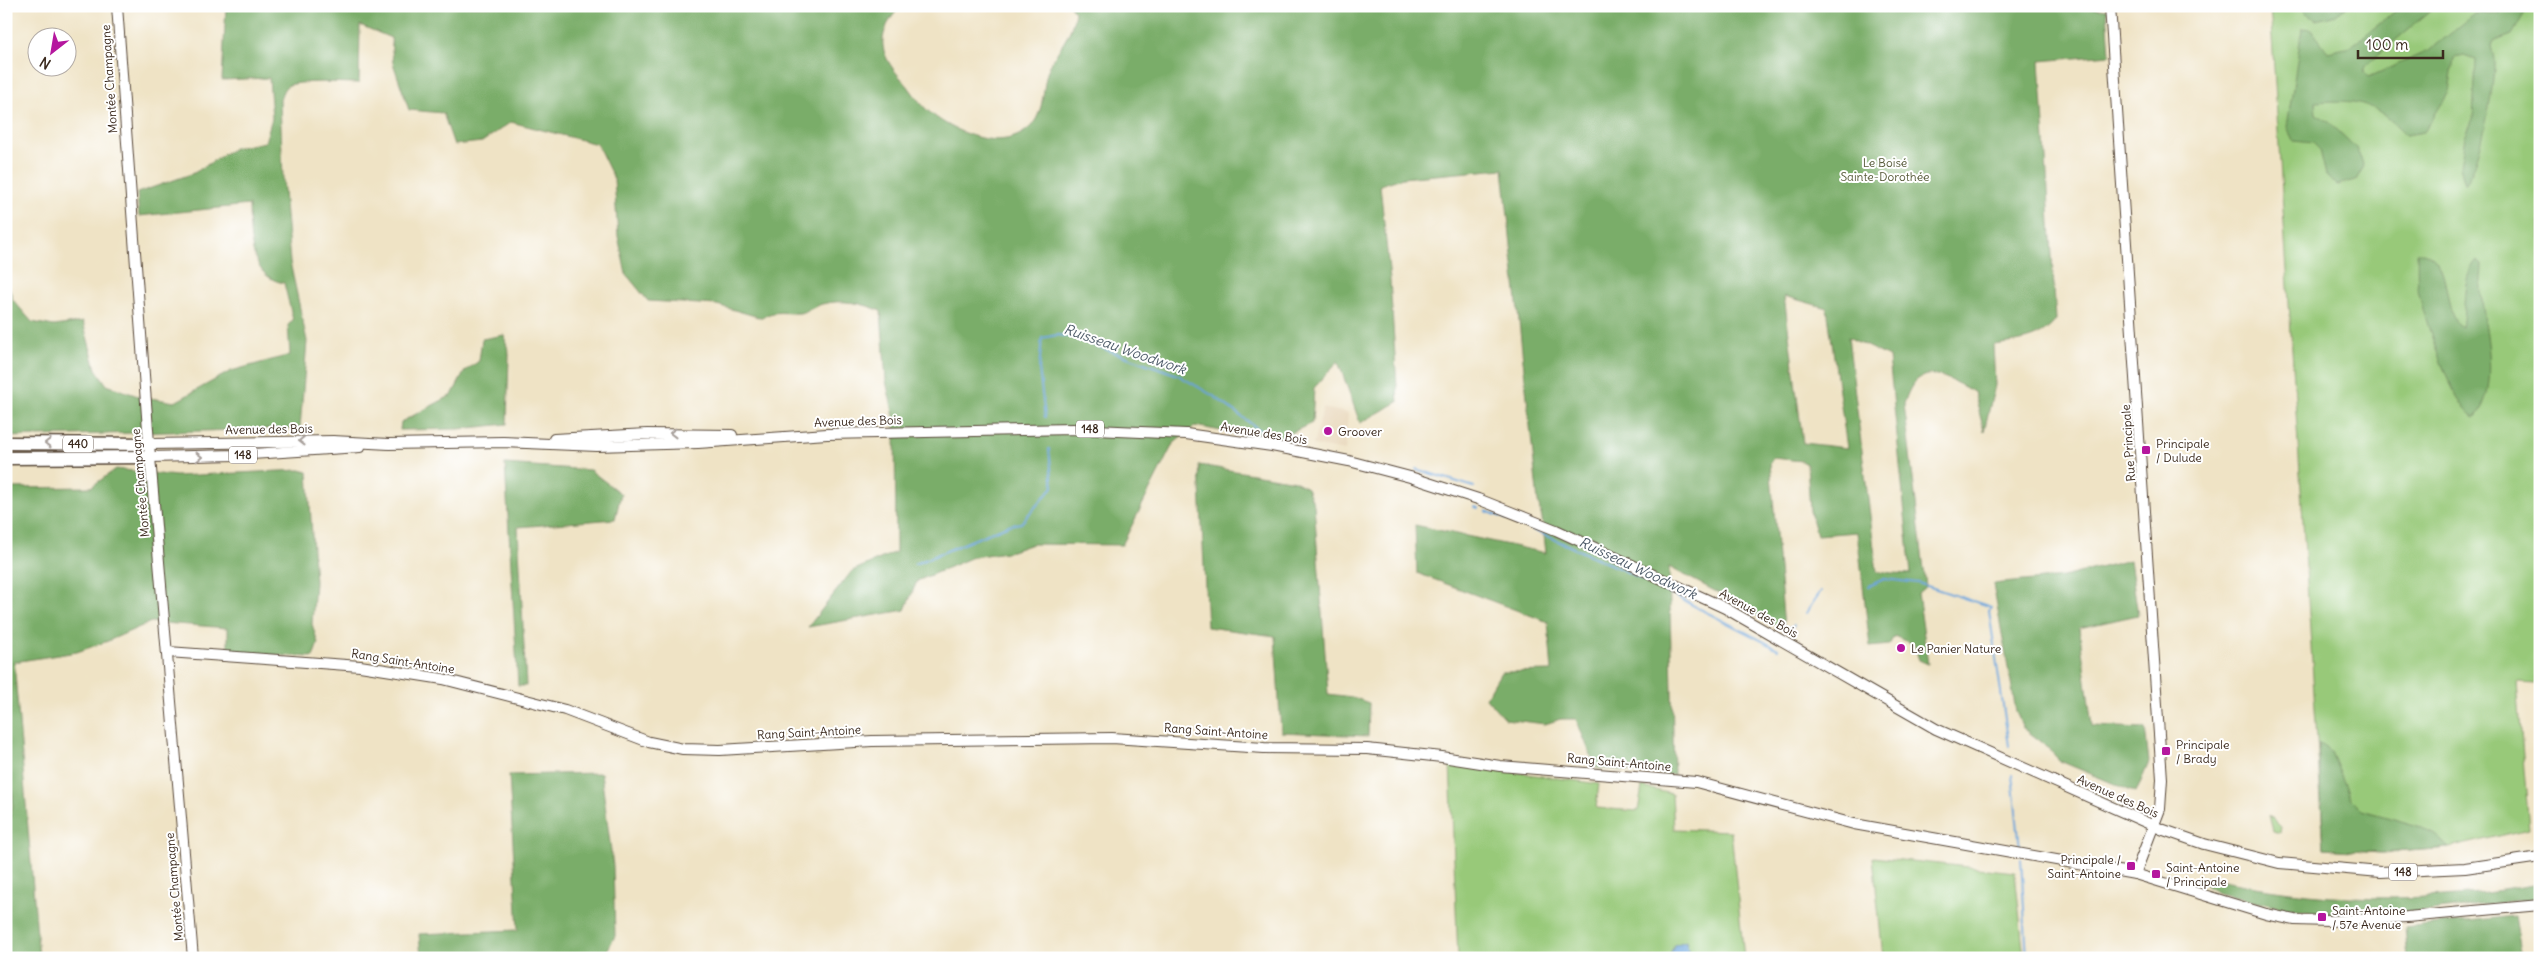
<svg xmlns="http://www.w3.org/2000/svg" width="2546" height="964" viewBox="0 0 2546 964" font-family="Delius,sans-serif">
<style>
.built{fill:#e7d5b7}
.green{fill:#98c979;stroke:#6a7a4c}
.forest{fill:#7aad69;stroke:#5a6c44;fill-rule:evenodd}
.water{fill:#6aa4da;stroke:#52677c}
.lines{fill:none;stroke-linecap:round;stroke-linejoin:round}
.stream{stroke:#6aa4da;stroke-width:2}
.secondary-casing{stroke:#564637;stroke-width:12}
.primary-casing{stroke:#564637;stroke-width:12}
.highway-casing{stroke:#564637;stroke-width:15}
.secondary{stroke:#fff;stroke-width:10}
.primary{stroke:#fff;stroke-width:10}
.highway{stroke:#fff;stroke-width:12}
.oneway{stroke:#a79f9a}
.poi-dot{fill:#b5179e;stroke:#fff;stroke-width:2}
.labels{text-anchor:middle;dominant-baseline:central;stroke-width:4;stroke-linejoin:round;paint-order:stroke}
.shield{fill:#fff;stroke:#766a62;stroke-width:1}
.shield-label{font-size:11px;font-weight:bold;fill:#3b2a1e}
.street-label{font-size:12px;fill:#3b2a1e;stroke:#fff}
.park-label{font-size:12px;fill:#575a39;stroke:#fff}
.poi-label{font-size:12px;fill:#3b2a1e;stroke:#fff;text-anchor:start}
.water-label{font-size:14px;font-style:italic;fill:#4e5b69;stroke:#fff}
</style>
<rect width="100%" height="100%" fill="#fff"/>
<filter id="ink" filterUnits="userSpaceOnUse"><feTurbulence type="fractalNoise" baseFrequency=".02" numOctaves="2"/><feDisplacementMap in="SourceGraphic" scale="10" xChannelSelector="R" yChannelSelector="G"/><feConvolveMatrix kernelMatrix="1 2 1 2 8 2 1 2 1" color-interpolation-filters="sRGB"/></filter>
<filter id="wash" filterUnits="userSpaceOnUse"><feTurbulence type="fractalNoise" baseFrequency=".0096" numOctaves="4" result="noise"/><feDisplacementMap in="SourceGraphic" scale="20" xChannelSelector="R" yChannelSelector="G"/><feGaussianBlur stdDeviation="1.12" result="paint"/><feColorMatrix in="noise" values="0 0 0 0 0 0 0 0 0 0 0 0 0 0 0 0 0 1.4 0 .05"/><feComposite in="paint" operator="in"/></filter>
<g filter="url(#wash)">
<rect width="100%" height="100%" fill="#efe3c5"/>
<polygon class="built" points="1323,408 1348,413 1345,451 1313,445"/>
<g class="green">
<polygon points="2270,6 2540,6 2540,668 2537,669 2537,684 2517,683 2529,829 2449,848 2381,853 2324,849"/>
<polygon points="1450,763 1599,784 1596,808 1638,811 1642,787 1672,794 1674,829 1731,831 1744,958 1458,958"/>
<path d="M 6,780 C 18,793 13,814 6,828 Z"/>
<polygon points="2269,815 2281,827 2280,833 2273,831"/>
<polygon points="1873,857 2015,872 2024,958 1883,958"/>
</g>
<g class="forest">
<path d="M 245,6 L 772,6 L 773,13 L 797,6 L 901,6 C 892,16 885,25 883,39 C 881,57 896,73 907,85 C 913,93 919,102 926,109 C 951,132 1004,156 1032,125 C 1045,110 1042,87 1048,70 C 1057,48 1072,38 1075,12 L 1070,6 L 2073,6 L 2107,10 L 2110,55 L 2040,61 L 2056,320 C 2041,341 2015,342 1993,345 L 1995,385 L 1984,431 L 1974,392 C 1943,376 1918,358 1904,404 L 1926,586 L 1918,593 L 1928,664 L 1919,660 L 1914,644 L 1894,636 L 1889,645 L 1870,647 L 1857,532 L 1817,535 L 1810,511 L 1807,464 L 1802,461 L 1773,458 L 1770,463 L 1784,627 L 1764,620 L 1732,600 L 1669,567 L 1674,775 L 1596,768 L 1576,719 L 1561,719 L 1545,724 L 1505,719 L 1486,698 L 1501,672 L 1552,671 L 1548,622 L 1417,573 L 1415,525 L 1546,553 L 1542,518 L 1538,502 L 1503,169 L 1402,178 L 1380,185 L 1390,280 L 1398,402 L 1360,423 L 1338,361 L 1314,388 L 1312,423 L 1274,441 L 1195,426 L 1173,444 L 1122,545 L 1032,544 L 1012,551 L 973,557 L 917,581 L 905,610 L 808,627 L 852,571 L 896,552 L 895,421 L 886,381 L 881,311 C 863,303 842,299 822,304 C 815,306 808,311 800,313 C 787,314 773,309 762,318 L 717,305 L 648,301 L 626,274 L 618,236 L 614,179 L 597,144 L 511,122 L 482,142 L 454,145 L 443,113 L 409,110 L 393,63 L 391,38 L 360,25 L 359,83 C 344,83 298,80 287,86 C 282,90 282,95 280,100 L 283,179 L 290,262 L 307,341 L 300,428 L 6,437 L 6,289 L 9,287 L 13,300 L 32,322 L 54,326 L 83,322 L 96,369 L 107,385 L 138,396 L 175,402 L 231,371 L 290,355 L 288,325 L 293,320 L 284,283 C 248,277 250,233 249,205 L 139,216 L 137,193 L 194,173 L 234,148 L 265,142 L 272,118 L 269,78 L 222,80 L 226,7 ZM 1784,296 L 1827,308 L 1847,448 L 1803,443 ZM 1848,337 L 1889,357 L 1911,574 L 1877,572 Z"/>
<polygon points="2304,6 2347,6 2333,16 2316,20 2304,11"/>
<path d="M 2402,6 L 2436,6 L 2366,65 L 2364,72 L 2369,77 L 2430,50 L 2475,14 L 2499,13 L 2500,6 L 2524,6 L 2524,14 L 2512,35 L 2493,42 L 2491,46 C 2492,51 2494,56 2494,61 C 2495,84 2480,168 2465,184 L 2460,166 L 2465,137 L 2473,119 L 2476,60 L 2465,56 L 2454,58 L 2449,92 L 2424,132 L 2406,135 C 2374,102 2361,99 2315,102 L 2316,114 L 2328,121 L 2356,148 L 2364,166 L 2356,180 L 2337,185 L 2326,175 L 2320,150 L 2313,143 L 2294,141 L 2287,127 L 2302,28 L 2311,29 L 2328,52 L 2350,47 Z"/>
<path d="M 2417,252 C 2449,250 2444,300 2454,319 C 2455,322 2460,325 2462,327 C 2466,306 2461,277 2477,260 L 2482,264 C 2482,273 2480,282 2481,291 C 2484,329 2502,385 2475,418 C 2452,405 2427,325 2420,298 C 2416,284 2418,267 2417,252 Z"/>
<polygon points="504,335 509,354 507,424 458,429 400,430 401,422 452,395 465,371 479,361 482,339"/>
<polygon points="505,464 590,470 621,494 615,519 518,527 526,686 518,686"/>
<polygon points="1199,465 1295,481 1307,488 1314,505 1328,694 1352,697 1369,703 1368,736 1281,732 1275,636 1207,627"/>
<path d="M 116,469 L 176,476 L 300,470 L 308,472 L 315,582 L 312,624 L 318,643 L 313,657 L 228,653 L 228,628 L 151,622 L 108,641 L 77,652 L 14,662 L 39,958 L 6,958 L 6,828 C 13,813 18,793 6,780 L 6,488 L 91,487 Z"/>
<polygon points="2130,560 2138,615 2079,628 2092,726 2145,728 2149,762 2136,793 2060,761 2043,743 2022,727 2016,711 1993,584 2063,577"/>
<polygon points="2318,743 2331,752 2351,799 2362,810 2415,825 2435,835 2449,848 2381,853 2324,849"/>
<polygon points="601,773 613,866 615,936 603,958 421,958 419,934 518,930 509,775"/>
<path d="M 2206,877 C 2316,903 2429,904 2540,884 L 2540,898 L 2412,913 L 2351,916 L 2278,907 L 2218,893 L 2205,886 Z"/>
<polygon points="2514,916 2521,958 2407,958 2404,928"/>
</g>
<polygon class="water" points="1686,941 1690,958 1669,958 1674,945"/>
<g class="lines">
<g class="stream">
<polyline points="1045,417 1039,369 1042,338 1057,335 1071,337 1178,375 1215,397 1265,434"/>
<polyline points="1416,469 1474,487"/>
<polyline points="1475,507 1478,508"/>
<polyline points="1486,511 1522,525 1632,574 1778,649"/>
<polyline points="915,564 1009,525 1021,523 1053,487 1049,449"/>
<polyline points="1869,586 1884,579 1918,583 1991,607 1989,611 2009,746"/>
<polyline points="1806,613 1821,591"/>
<polyline points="1784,631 1794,625"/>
<polyline points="2012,775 2020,848"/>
<polyline points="2021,859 2027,958"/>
</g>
</g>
</g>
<g filter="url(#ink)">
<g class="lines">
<g class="secondary-casing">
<g id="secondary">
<polyline points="117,6 150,457 193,958"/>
<polyline points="2110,6 2162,779 2160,809 2135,874"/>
<polyline points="168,652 360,666 443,679 565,710 649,742 683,749 720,750 872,741 1112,738 1264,748 1367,749 1442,757 1500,766 1696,782 1854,824 2135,874 2266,914 2295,920 2329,921 2407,917 2540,905"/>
</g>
</g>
<g class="primary-casing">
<g id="primary">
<polyline points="554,439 647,434 732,435"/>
<polyline points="150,444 333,441 389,444 503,442 597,446 698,443 827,434 1073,429 1186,434 1272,446 1349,461 1410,477 1478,499 1556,530 1725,608 1936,729 2161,829 2204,844 2279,863 2380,872 2465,868 2540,857"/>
<polyline points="150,457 237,455 360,447"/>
</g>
</g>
<g class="highway-casing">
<g id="highway">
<polyline points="6,443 150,444"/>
<polyline points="6,458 150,457"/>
</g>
</g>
<use href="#secondary" class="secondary"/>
<use href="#primary" class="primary"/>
<use href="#highway" class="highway"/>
</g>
<defs><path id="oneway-chevron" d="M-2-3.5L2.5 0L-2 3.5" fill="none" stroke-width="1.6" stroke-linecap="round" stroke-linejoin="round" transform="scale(1.25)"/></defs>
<g class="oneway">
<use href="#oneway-chevron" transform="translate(673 433) rotate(179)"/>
<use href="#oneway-chevron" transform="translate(302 441) rotate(179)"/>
<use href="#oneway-chevron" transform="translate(48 443) rotate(-180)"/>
<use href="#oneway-chevron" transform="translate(199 457) rotate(-1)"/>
</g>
</g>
<g class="poi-dot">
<circle cx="1328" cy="431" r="5"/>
<rect x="2141" y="445" width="10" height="10" rx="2.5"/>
<circle cx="1901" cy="648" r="5"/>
<rect x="2161" y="746" width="10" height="10" rx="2.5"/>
<rect x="2126" y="861" width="10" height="10" rx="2.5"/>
<rect x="2151" y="869" width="10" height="10" rx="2.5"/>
<rect x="2317" y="912" width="10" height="10" rx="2.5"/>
</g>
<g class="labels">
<g class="shield">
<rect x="1076" y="420.5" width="28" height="17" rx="4"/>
<rect x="63" y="435.5" width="30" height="17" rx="4"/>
<rect x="229" y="446.5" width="28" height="17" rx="4"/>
<rect x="2389" y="863.5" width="28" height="17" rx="4"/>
</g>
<g class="shield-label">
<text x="1090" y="429">148</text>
<text x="78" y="444">440</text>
<text x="243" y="455">148</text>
<text x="2403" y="872">148</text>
</g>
<g class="street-label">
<text transform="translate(109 79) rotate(-94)">Montée Champagne</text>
<text transform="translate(858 421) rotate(-2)">Avenue des Bois</text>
<text transform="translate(269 429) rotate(-1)">Avenue des Bois</text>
<text transform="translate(1264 433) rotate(9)">Avenue des Bois</text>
<text transform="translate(2128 443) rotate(-94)">Rue Principale</text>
<text transform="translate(140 483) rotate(-95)">Montée Champagne</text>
<text transform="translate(1759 613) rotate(29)">Avenue des Bois</text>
<text transform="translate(403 661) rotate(9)">Rang Saint-Antoine</text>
<text transform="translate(1216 731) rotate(4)">Rang Saint-Antoine</text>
<text transform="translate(809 732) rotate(-3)">Rang Saint-Antoine</text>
<text transform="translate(1619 762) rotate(5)">Rang Saint-Antoine</text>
<text transform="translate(2118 796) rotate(24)">Avenue des Bois</text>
<text transform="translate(174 887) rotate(-95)">Montée Champagne</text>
</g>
<g class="park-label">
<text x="1885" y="162">Le Boisé<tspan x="1885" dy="14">Sainte-Dorothée</tspan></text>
</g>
<g class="poi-label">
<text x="1338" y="431">Groover</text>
<text x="2156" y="443">Principale<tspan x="2156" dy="14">/ Dulude</tspan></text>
<text x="1911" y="648">Le Panier Nature</text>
<text x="2176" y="744">Principale<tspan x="2176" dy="14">/ Brady</tspan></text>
<text x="2121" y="859" text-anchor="end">Principale /<tspan x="2121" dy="14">Saint-Antoine</tspan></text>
<text x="2166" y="867">Saint-Antoine<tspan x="2166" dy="14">/ Principale</tspan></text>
<text x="2332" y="910">Saint-Antoine<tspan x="2332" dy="14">/ 57e Avenue</tspan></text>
</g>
<g class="water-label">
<text transform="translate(1125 349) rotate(19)">Ruisseau Woodwork</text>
<text transform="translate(1638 568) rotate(25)">Ruisseau Woodwork</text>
</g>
</g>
<rect width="2546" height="964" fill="none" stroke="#fff" stroke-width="25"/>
<g transform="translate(52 52) rotate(211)"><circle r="24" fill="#ffffff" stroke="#b1aaa5"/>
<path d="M0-4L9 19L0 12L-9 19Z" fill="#b5179e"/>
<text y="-8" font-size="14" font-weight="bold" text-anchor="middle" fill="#3b2a1e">N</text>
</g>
<path d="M2358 50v8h85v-8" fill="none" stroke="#3b2a1e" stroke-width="2.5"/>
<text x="2366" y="50" font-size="15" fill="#3b2a1e" stroke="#ffffff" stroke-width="4" paint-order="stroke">100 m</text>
</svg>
